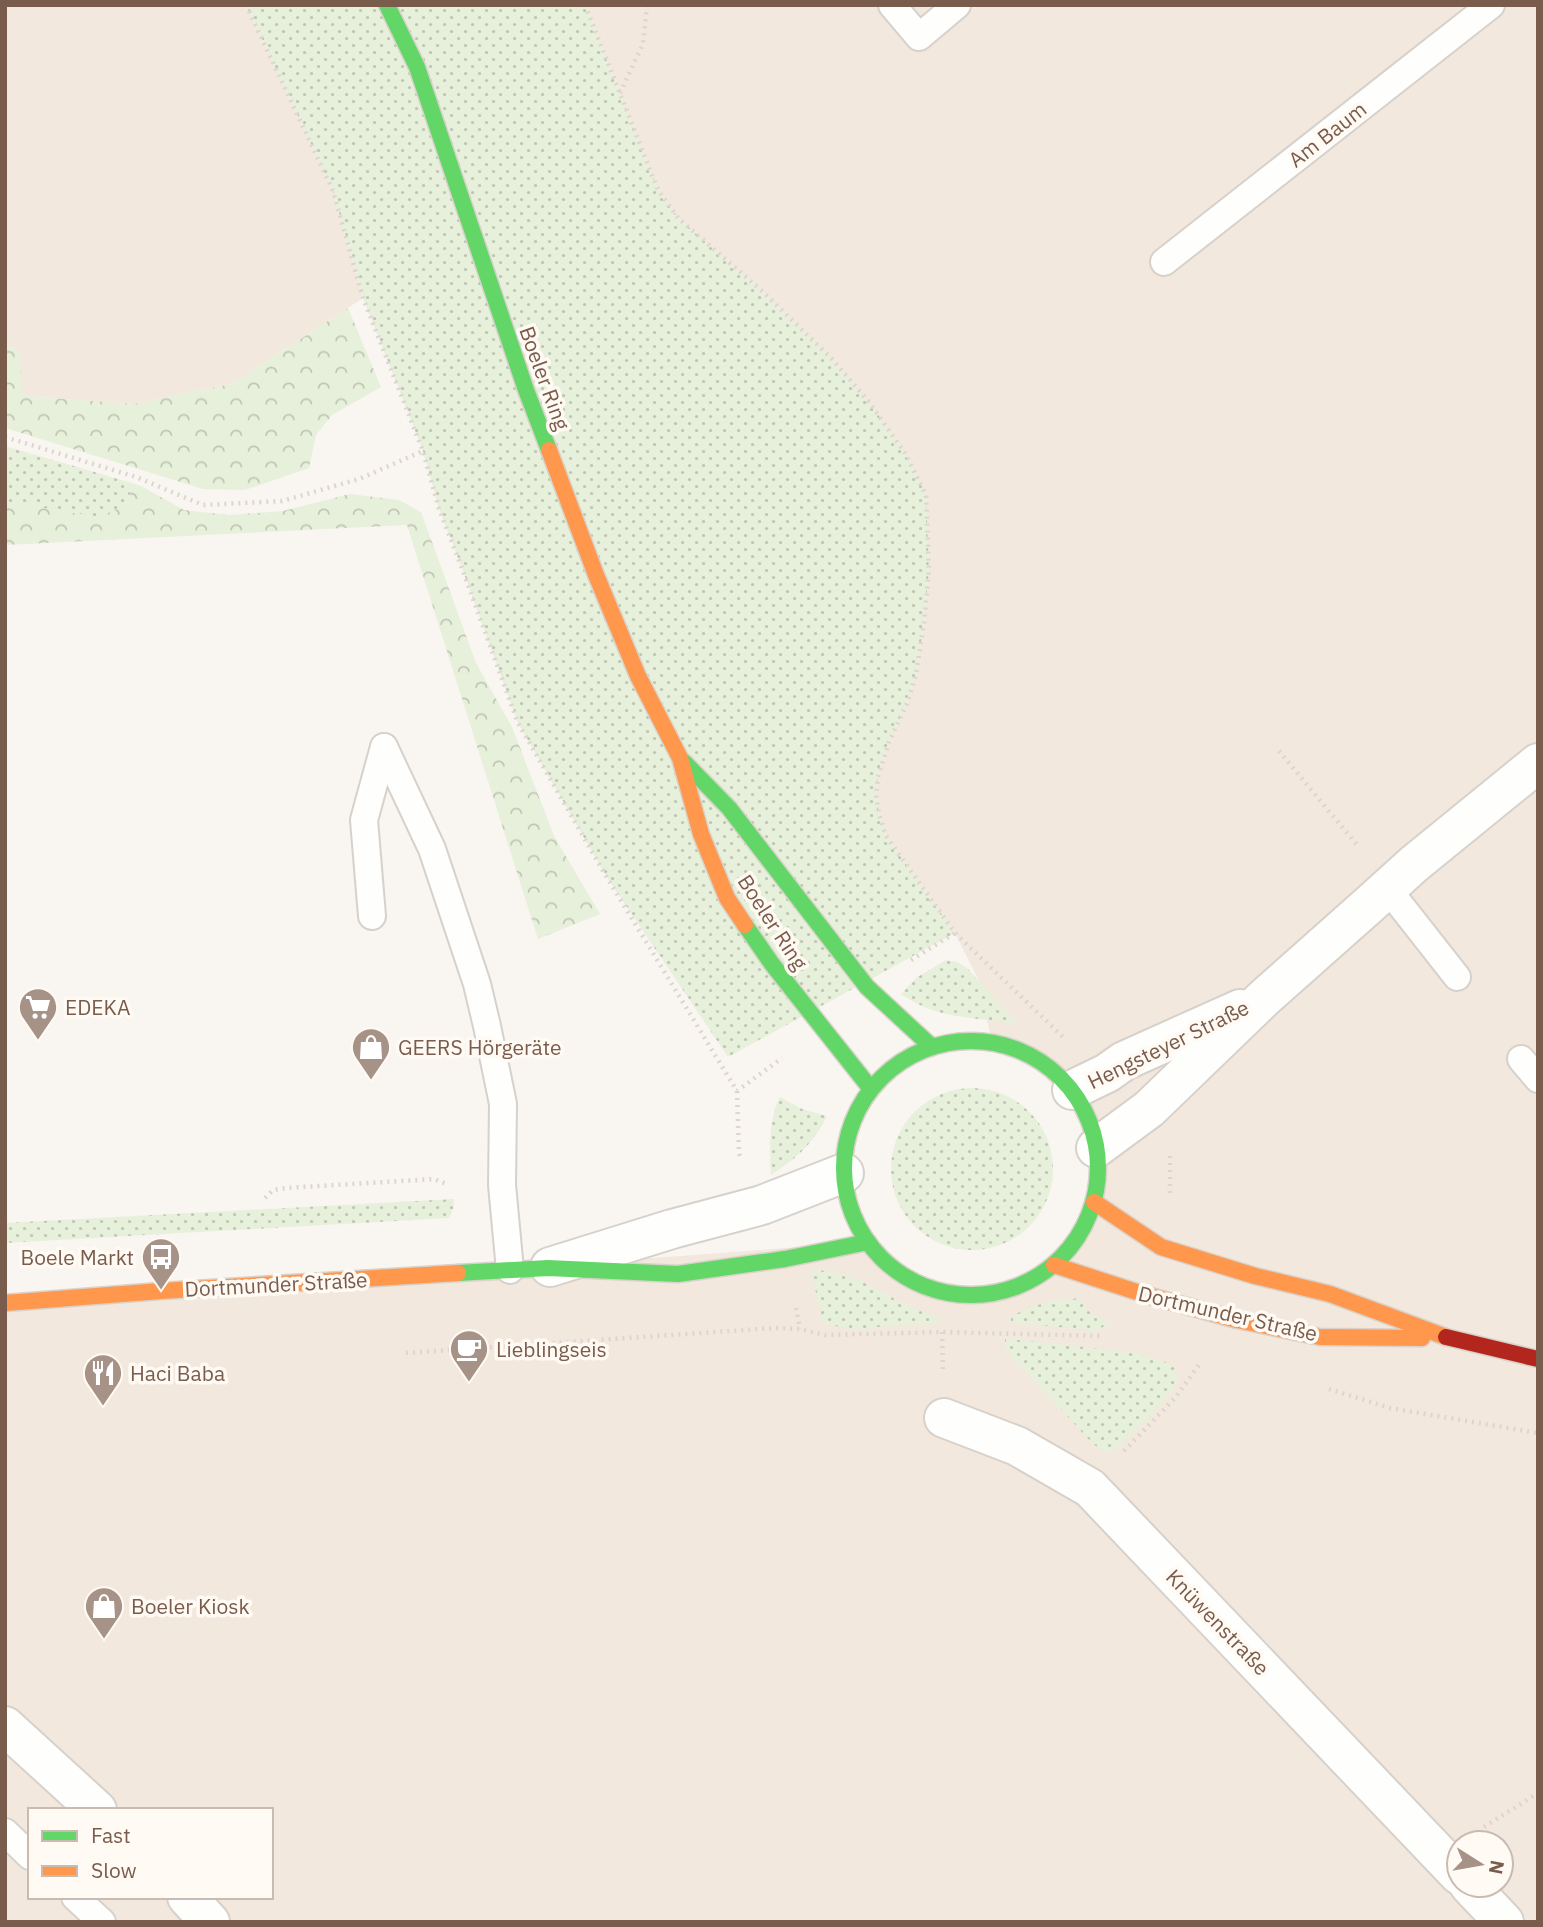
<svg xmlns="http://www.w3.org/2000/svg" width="1543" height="1927" viewBox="0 0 1543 1927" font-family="'IBM Plex Sans',sans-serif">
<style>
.residential{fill:#f2e8de;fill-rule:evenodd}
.grass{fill:url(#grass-dots)}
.forest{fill:url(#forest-crowns)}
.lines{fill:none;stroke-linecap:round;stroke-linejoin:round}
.lane-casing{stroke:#d7d1cb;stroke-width:30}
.street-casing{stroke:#d7d1cb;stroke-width:42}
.fast-casing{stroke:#d9d2cb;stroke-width:19}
.slow-casing{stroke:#d9d2cb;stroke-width:19}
.jam-casing{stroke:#d9d2cb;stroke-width:19}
.path{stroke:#dcd5d0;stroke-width:4.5;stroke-dasharray:2 5;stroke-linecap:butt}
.lane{stroke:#fefefd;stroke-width:26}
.street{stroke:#fefefd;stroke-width:38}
.fast{stroke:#63d668;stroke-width:16}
.slow{stroke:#ff974d;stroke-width:16}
.jam{stroke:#b3261e;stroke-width:16}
.labels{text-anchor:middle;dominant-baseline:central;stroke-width:7;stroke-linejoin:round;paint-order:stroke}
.street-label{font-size:21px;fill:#7a5c4d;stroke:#fffaf3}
.poi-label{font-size:21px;fill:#7a5c4d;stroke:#fffaf3;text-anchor:start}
</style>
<defs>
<pattern id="grass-dots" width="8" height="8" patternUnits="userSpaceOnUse" patternTransform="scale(1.75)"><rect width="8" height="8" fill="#e7f0db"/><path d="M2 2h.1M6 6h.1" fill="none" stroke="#c0c6b4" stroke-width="1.8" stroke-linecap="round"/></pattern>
<pattern id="forest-crowns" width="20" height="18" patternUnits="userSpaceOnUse" patternTransform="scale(1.75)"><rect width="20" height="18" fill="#e7f0db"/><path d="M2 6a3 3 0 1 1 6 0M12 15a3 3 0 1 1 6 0" fill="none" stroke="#c0c6b4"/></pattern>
</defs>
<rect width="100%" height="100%" fill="#f9f5f0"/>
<g class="residential">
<polygon points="5,5 246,5 333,191 363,298 232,384 134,404 22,396 18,349 5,346"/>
<path d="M 585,5 L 1538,5 L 1538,1922 L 5,1922 L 5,1306 L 868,1242 L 897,1271 L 922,1286 L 951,1294 L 990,1294 L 1017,1287 L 1054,1265 L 1074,1244 L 1084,1228 L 1094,1202 L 1099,1166 L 1093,1131 L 1084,1109 L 1072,1090 L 1056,1073 L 1036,1059 L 1015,1049 L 992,1042 L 978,979 L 955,933 L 886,836 L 879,814 L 876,795 L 878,777 L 889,742 L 908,701 L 916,674 L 924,623 L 929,570 L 926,495 L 678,218 L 658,190 ZM 30,1810 L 271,1810 L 271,1897 L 30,1897 ZM 1459,1843 L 1501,1843 L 1501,1885 L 1459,1885 Z"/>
</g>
<g class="grass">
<polygon points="246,5 585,5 658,190 678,218 761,290 831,358 869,402 905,453 926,495 929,570 924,623 916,674 908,701 889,742 878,777 876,795 879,814 886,836 955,933 728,1057 606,876 518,723 460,563 439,509 423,451 363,298 333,191"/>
<polygon points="5,446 132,483 130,494 124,506 99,517 5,502"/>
<path d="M 946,960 L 957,962 L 967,968 L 1018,1024 C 974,1016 939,1021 901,994 L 916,978 Z"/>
<circle cx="972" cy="1169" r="81"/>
<path d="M 780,1097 L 802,1109 L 827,1116 C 813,1144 797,1158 771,1175 C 770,1150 768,1120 780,1097 Z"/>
<polygon points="454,1199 453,1209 449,1218 5,1243 5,1223"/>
<path d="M 811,1270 C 865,1271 890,1304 938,1317 L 940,1324 L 889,1325 L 860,1330 L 823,1324 Z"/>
<path d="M 1081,1298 C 1088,1315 1094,1316 1111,1322 L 1096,1331 L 1011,1322 L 1011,1316 L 1034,1306 L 1052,1301 Z"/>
<path d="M 1005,1339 C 1039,1342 1073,1345 1107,1350 C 1130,1353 1155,1355 1175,1367 L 1177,1383 L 1152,1415 L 1112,1452 L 1104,1451 L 1093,1444 L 1010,1354 L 1005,1348 Z"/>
</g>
<g class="forest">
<polygon points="348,308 381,387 332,415 316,435 309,468 245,490 203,489 5,428 5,346 18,349 23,396 134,404 232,384"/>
<polygon points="132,483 141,486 184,510 229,515 283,511 350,494 399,500 421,512 476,663 512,727 554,836 600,914 538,939 407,525 5,545 5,502 99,517 124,506 130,494"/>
</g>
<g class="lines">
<g class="lane-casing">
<g id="lane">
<polyline points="892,5 919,37 957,5"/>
<polyline points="1164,262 1491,5"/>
<polyline points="384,747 432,849 477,984 487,1026 503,1104 502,1185 510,1270"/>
<polyline points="1387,888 1457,977"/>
<polyline points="372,916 364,820 384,747"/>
<polyline points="1521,1059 1538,1079"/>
<polyline points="5,1832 30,1856"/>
<polyline points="75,1897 102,1922"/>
</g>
</g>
<g class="street-casing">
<g id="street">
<polyline points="1072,1090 1107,1073 1124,1061 1240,1009"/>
<polyline points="1096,1148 1149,1109 1264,998 1371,903 1414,864 1538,763"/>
<polyline points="550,1267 672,1229 762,1205 844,1173"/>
<polyline points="944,1418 1017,1446 1090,1488 1459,1875"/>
<polyline points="5,1726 97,1810"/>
<polyline points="1469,1885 1504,1922"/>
<polyline points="187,1897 210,1922"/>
</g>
</g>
<g class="fast-casing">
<g id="fast">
<polyline points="387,5 417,67 526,390 549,450"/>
<polyline points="684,762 729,808 867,987 932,1047"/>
<polyline points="745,925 772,964 871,1089"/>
<circle cx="971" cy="1168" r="127"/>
<polyline points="458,1273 548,1268 678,1274 785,1259 868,1242"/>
</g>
</g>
<g class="slow-casing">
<g id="slow">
<polyline points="549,450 596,575 638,676 680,758 701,834 727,898 745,925"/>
<polyline points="1094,1202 1161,1247 1255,1276 1330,1294 1446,1337"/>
<polyline points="1054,1265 1143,1294 1237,1320 1320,1337 1422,1338"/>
<polyline points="5,1303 161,1291 458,1273"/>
</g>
</g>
<g class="jam-casing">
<polyline id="jam" points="1446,1337 1538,1359"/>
</g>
<g class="path">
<polyline points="246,5 333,191 363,298 423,451 439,509 460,563 518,723 606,876 737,1091 782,1058"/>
<polyline points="585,5 658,190 678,218 761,290 831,358 869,402 905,453 926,495 929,570 924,623 916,674 908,701 889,742 878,777 876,795 879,814 886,836 955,933 1063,1037 1066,1037"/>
<polyline points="620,93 643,44 647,5"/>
<polyline points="5,437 136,477 203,505 282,501 359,479 423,451"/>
<polyline points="1279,751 1358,846"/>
<polyline points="911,960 955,933"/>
<polyline points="737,1091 739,1153 741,1160"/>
<polyline points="1170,1156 1170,1193"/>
<polyline points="265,1198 273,1190 286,1188 434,1179 449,1185"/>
<polyline points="796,1308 800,1329"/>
<polyline points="942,1332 943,1369"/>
<polyline points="406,1353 775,1328 800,1329 825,1335 942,1332 1104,1336"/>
<polyline points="1329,1389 1390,1408 1538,1433"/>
<polyline points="1124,1451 1175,1398 1201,1362"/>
<polyline points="1484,1827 1538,1793"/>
</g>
<use href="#lane" class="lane"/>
<use href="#street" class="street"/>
<use href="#fast" class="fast"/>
<use href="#slow" class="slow"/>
<use href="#jam" class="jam"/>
</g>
<defs>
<g id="supermarket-pin" transform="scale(2.0125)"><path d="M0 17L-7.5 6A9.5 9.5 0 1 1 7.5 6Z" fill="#a69286" stroke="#fffaf3"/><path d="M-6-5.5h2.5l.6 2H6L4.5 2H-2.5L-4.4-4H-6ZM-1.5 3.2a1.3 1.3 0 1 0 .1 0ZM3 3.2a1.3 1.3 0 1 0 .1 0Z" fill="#fff"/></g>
<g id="shop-pin" transform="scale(2.0125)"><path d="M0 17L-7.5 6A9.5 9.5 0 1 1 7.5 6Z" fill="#a69286" stroke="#fffaf3"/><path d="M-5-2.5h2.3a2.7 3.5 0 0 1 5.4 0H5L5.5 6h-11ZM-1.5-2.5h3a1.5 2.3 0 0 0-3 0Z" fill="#fff"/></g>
<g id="bus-pin" transform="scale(2.0125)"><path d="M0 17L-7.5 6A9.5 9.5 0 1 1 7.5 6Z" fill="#a69286" stroke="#fffaf3"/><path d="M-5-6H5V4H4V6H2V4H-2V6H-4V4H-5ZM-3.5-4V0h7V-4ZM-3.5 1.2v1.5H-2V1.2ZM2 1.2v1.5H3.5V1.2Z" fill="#fff"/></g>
<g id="cafe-pin" transform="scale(2.0125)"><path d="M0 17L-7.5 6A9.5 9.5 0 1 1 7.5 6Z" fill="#a69286" stroke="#fffaf3"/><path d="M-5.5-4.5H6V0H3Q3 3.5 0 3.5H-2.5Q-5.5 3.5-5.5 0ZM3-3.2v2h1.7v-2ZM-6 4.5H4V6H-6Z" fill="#fff"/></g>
<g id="restaurant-pin" transform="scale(2.0125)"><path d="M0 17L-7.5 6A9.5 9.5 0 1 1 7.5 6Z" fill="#a69286" stroke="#fffaf3"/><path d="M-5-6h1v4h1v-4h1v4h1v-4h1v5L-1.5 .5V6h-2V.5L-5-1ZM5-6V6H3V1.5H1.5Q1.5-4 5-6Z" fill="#fff"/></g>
</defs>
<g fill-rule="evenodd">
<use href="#supermarket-pin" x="38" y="1007"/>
<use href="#shop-pin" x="371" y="1047"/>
<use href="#bus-pin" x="161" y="1257"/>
<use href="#cafe-pin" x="469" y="1349"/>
<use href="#restaurant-pin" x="103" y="1373"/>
<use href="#shop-pin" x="104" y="1606"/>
</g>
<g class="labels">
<g class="street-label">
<text transform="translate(1327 134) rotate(-38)">Am Baum</text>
<text transform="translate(545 378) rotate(70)">Boeler Ring</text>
<text transform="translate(773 922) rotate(57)">Boeler Ring</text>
<text transform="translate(1168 1044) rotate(-26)">Hengsteyer Straße</text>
<text transform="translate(276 1284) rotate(-3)">Dortmunder Straße</text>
<text transform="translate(1228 1313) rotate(13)">Dortmunder Straße</text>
<text transform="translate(1218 1622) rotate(46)">Knüwenstraße</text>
</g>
<g class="poi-label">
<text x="65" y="1007">EDEKA</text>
<text x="398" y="1047">GEERS Hörgeräte</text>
<text x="134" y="1257" text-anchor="end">Boele Markt</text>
<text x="496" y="1349">Lieblingseis</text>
<text x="130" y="1373">Haci Baba</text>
<text x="131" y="1606">Boeler Kiosk</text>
</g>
</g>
<rect width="1543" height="1927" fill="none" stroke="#7a5c4d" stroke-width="14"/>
<rect x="28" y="1808" width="245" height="91" fill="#fffaf3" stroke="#cabbb1" stroke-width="2"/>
<rect x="42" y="1831" width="35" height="10" fill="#63d668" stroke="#cabbb1" stroke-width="2"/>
<text x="91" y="1843" font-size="21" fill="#7a5c4d">Fast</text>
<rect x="42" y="1866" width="35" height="10" fill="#ff974d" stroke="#cabbb1" stroke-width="2"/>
<text x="91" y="1878" font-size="21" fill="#7a5c4d">Slow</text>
<g transform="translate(1480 1864) rotate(101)"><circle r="33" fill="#fffaf3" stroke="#cabbb1" stroke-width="2"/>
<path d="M0-5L12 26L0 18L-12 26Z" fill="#a69286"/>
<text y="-10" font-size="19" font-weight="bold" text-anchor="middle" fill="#7a5c4d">N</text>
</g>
</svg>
